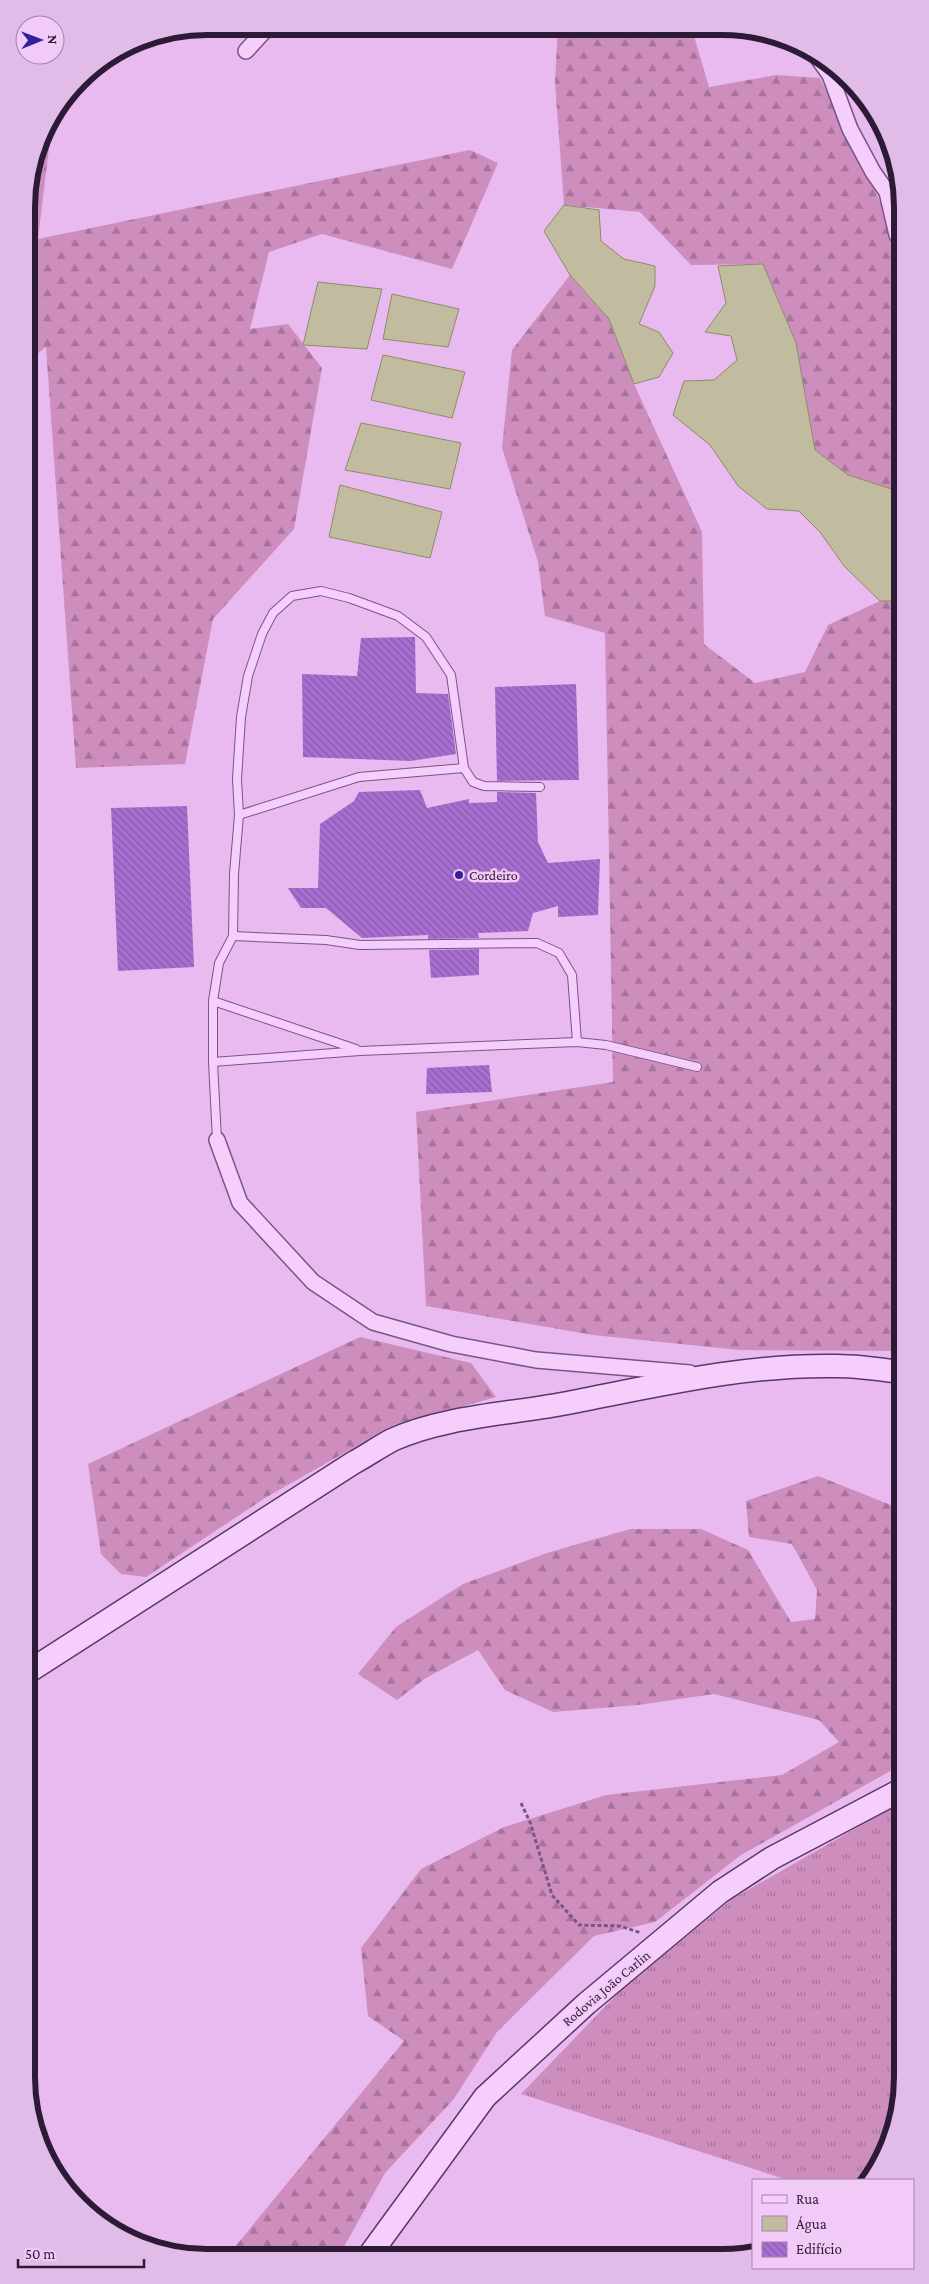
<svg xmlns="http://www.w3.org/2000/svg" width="929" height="2284" viewBox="0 0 929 2284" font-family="'Crimson Pro',serif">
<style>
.grass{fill:url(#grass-tufts)}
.forest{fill:url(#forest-firs)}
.water{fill:#c1bc9f;stroke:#8e8b67}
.building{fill:url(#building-back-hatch)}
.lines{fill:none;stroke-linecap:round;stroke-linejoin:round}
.lane-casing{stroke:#785488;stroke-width:10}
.street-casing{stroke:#785488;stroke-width:18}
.secondary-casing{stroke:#593769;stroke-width:25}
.path{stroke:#785488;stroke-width:3;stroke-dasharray:4 2.5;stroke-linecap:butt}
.lane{stroke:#f5cefb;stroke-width:8}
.street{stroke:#f5cefb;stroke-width:15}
.secondary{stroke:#f5cefb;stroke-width:22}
.poi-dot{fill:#33209b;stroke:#f2caf7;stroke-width:2}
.labels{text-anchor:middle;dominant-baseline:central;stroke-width:5;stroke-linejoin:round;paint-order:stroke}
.poi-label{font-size:14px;fill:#2c1a36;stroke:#f2caf7;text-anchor:start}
.street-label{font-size:14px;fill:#2c1a36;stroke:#f2caf7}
.rim{fill:none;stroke:#2c1a36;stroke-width:6}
</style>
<defs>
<pattern id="grass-tufts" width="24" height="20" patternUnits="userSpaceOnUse" patternTransform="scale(1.25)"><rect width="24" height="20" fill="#ce8ebd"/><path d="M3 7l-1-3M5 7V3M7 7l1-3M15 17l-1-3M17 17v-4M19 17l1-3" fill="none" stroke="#a7739a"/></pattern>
<pattern id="forest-firs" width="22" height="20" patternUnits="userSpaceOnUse" patternTransform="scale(1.25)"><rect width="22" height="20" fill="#ce8ebd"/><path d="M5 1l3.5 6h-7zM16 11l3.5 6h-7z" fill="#a7739a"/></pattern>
<pattern id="building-back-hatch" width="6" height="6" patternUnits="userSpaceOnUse" patternTransform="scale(1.25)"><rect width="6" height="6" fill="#a76ed1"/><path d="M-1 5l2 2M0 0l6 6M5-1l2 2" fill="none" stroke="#885aaa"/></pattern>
</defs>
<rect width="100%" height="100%" fill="#e9baf0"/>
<polygon class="grass" points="902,1802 902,2089 889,2146 869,2180 788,2180 521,2094 620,1991 732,1899"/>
<g class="forest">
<polygon points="558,28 692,29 709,87 776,75 820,78 881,203 897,247 898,491 848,475 815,450 796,343 763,264 691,265 640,212 564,205 555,82"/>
<polygon points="65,101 49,148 38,239 470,150 498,163 452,269 322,234 269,252 250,329 288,324 322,368 294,529 213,619 185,764 76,768 46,347 27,362 27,195 45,127"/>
<polygon points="866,107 897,160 897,199 889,168"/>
<polygon points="570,275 609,319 634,384 702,532 704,644 755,683 805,672 828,625 880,601 898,601 900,1351 739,1350 593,1335 426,1306 416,1112 613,1082 605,633 545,616 538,562 502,448 512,350"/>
<polygon points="360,1337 471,1363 496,1397 388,1428 265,1498 146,1577 121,1574 101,1554 88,1464"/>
<polygon points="818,1476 901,1509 901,1765 741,1855 655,1922 594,1936 497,2032 453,2100 385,2173 340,2254 229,2254 404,2041 368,2016 361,1948 421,1869 504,1827 606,1795 782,1775 839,1742 819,1720 714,1694 638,1705 553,1712 505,1690 478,1650 426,1678 397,1700 358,1674 396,1627 463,1584 547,1553 630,1529 701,1529 748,1550 791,1622 815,1619 817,1590 792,1544 749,1537 746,1501"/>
</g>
<g class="water">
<polygon points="564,205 599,210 601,241 624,259 655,266 655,286 639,324 659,332 673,353 659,377 634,384 609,319 570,275 544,231"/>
<polygon points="763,264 796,343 815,450 848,475 898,491 898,601 880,601 844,566 820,532 799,511 767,509 738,486 710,445 673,415 684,381 714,380 737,360 731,336 705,332 726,303 718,266"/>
<polygon points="318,282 382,289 367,349 303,345"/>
<polygon points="392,294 459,309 448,347 383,339"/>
<polygon points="383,355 465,372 452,418 371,400"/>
<polygon points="361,423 461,443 450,489 345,470"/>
<polygon points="340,485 442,512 430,558 329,537"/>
</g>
<g class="building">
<polygon points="415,637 416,693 448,694 456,754 411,761 303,757 302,674 357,676 361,638"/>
<polygon points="576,684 579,780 497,781 495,687"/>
<polygon points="420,790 427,808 469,799 469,803 497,802 497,792 536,793 538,842 548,863 600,859 598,915 558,917 558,906 533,913 528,931 478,933 479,938 428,939 428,935 362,938 326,908 301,908 288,888 318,888 320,824 354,801 359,792"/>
<polygon points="187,806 194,967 118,971 111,808"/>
<polygon points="479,949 479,975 431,978 429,950"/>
<polygon points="489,1065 492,1092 426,1094 427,1068"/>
</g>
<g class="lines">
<g class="lane-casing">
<g id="lane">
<polyline points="239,815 359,777 464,768 473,782 484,786 540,787"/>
<polyline points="233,936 326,940 360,945 537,943 559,953 572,975 577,1042"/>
<polyline points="213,1001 356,1049"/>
<polyline points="213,1062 360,1051 577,1042 606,1045 697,1067"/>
<polyline points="217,1140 213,1062 213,1001 219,963 233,936 234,874 239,815 237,779 241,717 248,676 262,634 273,613 292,596 321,591 349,598 398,616 426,637 451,675 464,768"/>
</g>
</g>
<g class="street-casing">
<g id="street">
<polyline points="246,51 268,27"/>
<polyline points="815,54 830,75 850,129 873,172 887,192 897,235"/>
<polyline points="217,1140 240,1203 313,1282 373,1322 451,1344 536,1360 690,1373"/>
</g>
</g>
<g class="secondary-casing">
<g id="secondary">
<path d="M 31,1670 L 353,1463 C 366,1456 379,1447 392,1440 C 442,1417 508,1414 562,1404 C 652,1387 744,1364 836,1366 C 857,1366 879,1369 900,1372"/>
<polyline points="371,2253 485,2097 586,2004 720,1892 772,1858 901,1790"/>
</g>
</g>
<polyline class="path" points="521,1803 530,1822 552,1895 579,1925 620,1926 641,1933"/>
<use href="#lane" class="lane"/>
<use href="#street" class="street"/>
<use href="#secondary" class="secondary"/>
</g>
<circle class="poi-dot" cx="459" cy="875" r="5"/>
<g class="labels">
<g class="poi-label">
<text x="469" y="875">Cordeiro</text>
</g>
<g class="street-label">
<text transform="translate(606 1988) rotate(-40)">Rodovia João Carlin</text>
</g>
</g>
<path d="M0 0H929V2284H0ZM207 35H722A172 172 0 0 1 894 207V2077A172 172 0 0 1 722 2249H207A172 172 0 0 1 35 2077V207A172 172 0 0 1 207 35Z" fill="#e2bce8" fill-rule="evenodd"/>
<path class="rim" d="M207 35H722A172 172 0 0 1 894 207V2077A172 172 0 0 1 722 2249H207A172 172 0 0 1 35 2077V207A172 172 0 0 1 207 35Z"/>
<rect x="752" y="2179" width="162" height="90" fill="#f2caf7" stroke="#a384aa"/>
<rect x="762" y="2195" width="25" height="8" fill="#f5cefb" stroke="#a384aa"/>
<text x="796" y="2204" font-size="15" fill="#2c1a36">Rua</text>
<rect x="762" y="2216" width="25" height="15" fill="#c1bc9f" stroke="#a384aa"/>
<text x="796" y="2229" font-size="15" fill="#2c1a36">Água</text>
<rect x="762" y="2242" width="25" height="15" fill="url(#building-back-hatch)" stroke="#a384aa"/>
<text x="796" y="2254" font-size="15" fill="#2c1a36">Edifício</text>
<g transform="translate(40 40) rotate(89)"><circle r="24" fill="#f2caf7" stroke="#a384aa"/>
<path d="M0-4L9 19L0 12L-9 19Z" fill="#33209b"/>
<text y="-8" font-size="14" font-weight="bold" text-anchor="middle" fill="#2c1a36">N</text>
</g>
<path d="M18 2259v8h126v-8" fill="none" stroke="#2c1a36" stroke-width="2.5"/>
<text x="25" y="2259" font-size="15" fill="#2c1a36" stroke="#f2caf7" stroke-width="4" paint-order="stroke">50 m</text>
</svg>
